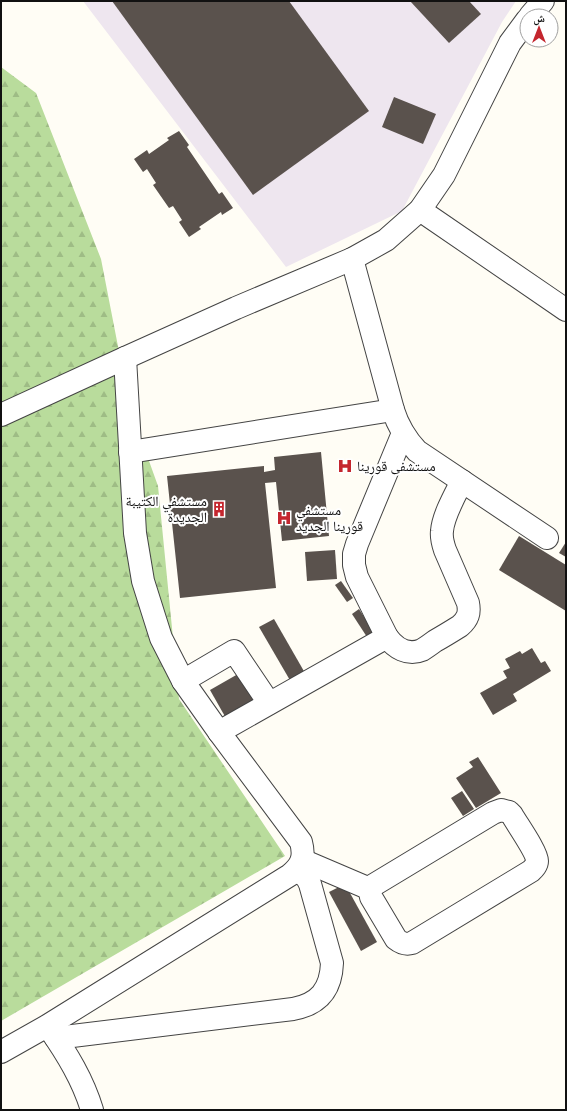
<svg xmlns="http://www.w3.org/2000/svg" width="567" height="1111" viewBox="0 0 567 1111" font-family="'Source Serif 4','Noto Naskh Arabic',serif">
<style>
.industrial{fill:#eee6ef}
.forest{fill:url(#forest-firs)}
.building{fill:#5a524d}
.lines{fill:none;stroke-linecap:round;stroke-linejoin:round}
.minor-casing{stroke:#444;stroke-width:24}
.minor{stroke:#fff;stroke-width:22}
.labels{text-anchor:middle;dominant-baseline:central;stroke-width:4;stroke-linejoin:round;paint-order:stroke}
.poi-label{font-size:14px;fill:#111;stroke:#fff;text-anchor:start}
</style>
<defs>
<pattern id="forest-firs" width="22" height="20" patternUnits="userSpaceOnUse"><rect width="22" height="20" fill="#b9dc9c"/><path d="M5 1l3.5 6h-7zM16 11l3.5 6h-7z" fill="#9ebc85"/></pattern>
</defs>
<rect width="100%" height="100%" fill="#fffdf5"/>
<polygon class="industrial" points="83,1 516,1 502,22 402,211 286,267"/>
<polygon class="forest" points="1,67 36,93 101,259 130,408 158,486 179,699 285,856 1,1021"/>
<g class="building">
<polygon points="112,1 289,1 369,111 253,195"/>
<polygon points="410,1 469,1 481,14 449,43"/>
<polygon points="394,97 436,114 423,144 382,127"/>
<polygon points="179,131 189,145 187,147 219,194 222,192 233,208 222,215 221,212 199,227 201,229 189,237 179,222 182,220 173,206 169,208 153,185 156,183 147,169 143,172 134,159 147,150 149,154 169,140 167,138"/>
<polygon points="321,452 329,536 282,541 276,482 265,483 276,588 180,598 167,476 264,466 264,472 275,470 274,457"/>
<polygon points="519,536 566,565 566,611 499,570"/>
<polygon points="566,542 566,557 559,553"/>
<polygon points="335,550 337,579 307,581 305,552"/>
<polygon points="341,581 353,598 347,602 335,585"/>
<polygon points="359,609 374,632 367,637 352,614"/>
<polygon points="274,619 305,673 291,682 259,627"/>
<polygon points="532,648 541,663 545,661 551,671 513,694 517,701 493,715 480,693 507,678 503,671 510,668 505,659 520,651 522,654"/>
<polygon points="238,674 256,704 227,720 210,690"/>
<polygon points="478,757 501,793 476,808 456,778 473,767 469,762"/>
<polygon points="462,791 474,809 463,816 451,798"/>
<polygon points="345,884 377,942 361,951 329,892"/>
</g>
<g class="lines">
<g class="minor-casing">
<g id="minor">
<polyline points="530,16 543,1"/>
<polyline points="420,210 566,310"/>
<path d="M 352,259 L 393,410 C 398,426 405,438 417,451 L 547,538"/>
<polyline points="1,415 125,358 236,308 352,259 386,240 420,210 444,175 510,43 527,20"/>
<path d="M 403,433 L 357,544 L 354,554 L 354,565 L 357,577 L 387,637 C 395,648 408,656 422,650 C 427,647 431,644 435,641 C 444,636 452,631 460,626 C 468,619 470,613 468,603 L 445,550 C 443,544 441,538 442,531 C 443,516 455,495 462,481"/>
<polyline points="130,452 393,410"/>
<polyline points="183,681 234,651 269,703"/>
<polyline points="219,732 387,637"/>
<path d="M 501,810 L 509,812 L 512,815 C 517,824 537,852 537,861 C 537,865 534,868 531,871 L 412,943 C 405,945 401,943 396,939 L 371,897 L 370,892 L 372,886 L 493,813 Z"/>
<polyline points="302,860 370,889"/>
<path d="M 49,1028 C 67,1054 83,1080 92,1110"/>
<path d="M 56,1038 L 293,1009 C 319,1004 331,990 332,963 L 310,884 L 307,878 L 297,869"/>
<path d="M 1,1052 L 47,1026 L 290,875 C 302,865 305,857 301,842 L 219,732 L 183,681 L 161,638 L 143,581 L 135,533 L 125,358"/>
</g>
</g>
<use href="#minor" class="minor"/>
</g>
<defs>
<g id="hospital-bare" transform="scale(1.2)"><path d="M-5-5h3v3.5h4V-5h3V5h-3V1.5h-4V5h-3Z" fill="#c4262e" stroke="#fff" stroke-width="2.5" paint-order="stroke"/></g>
<g id="building-bare" transform="scale(1.2)"><path d="M-4-6H4V6H1V3H-1V6H-4ZM-2.5-4.3h1.7v1.8h-1.7ZM.8-4.3h1.7v1.8H.8ZM-2.5-1h1.7V.8h-1.7ZM.8-1h1.7V.8H.8Z" fill="#c4262e" stroke="#fff" stroke-width="2.5" paint-order="stroke"/></g>
</defs>
<g fill-rule="evenodd">
<use href="#hospital-bare" x="345" y="466"/>
<use href="#building-bare" x="219" y="509"/>
<use href="#hospital-bare" x="284" y="518"/>
</g>
<g class="labels">
<g class="poi-label">
<text x="357" y="466">مستشفى قورينا</text>
<text x="207" y="501" text-anchor="end">مستشفي الكتيبة<tspan x="207" dy="16">الجديدة</tspan></text>
<text x="296" y="510">مستشفي<tspan x="296" dy="16">قورينا الجديد</tspan></text>
</g>
</g>
<rect width="567" height="1111" fill="none" stroke="#111111" stroke-width="4"/>
<g transform="translate(539 28)"><circle r="19" fill="#ffffff" stroke="#a0a0a0"/>
<path d="M0-3L7 15L0 10L-7 15Z" fill="#c4262e"/>
<text y="-6" font-size="11" font-weight="bold" text-anchor="middle" fill="#111111">ش</text>
</g>
</svg>
